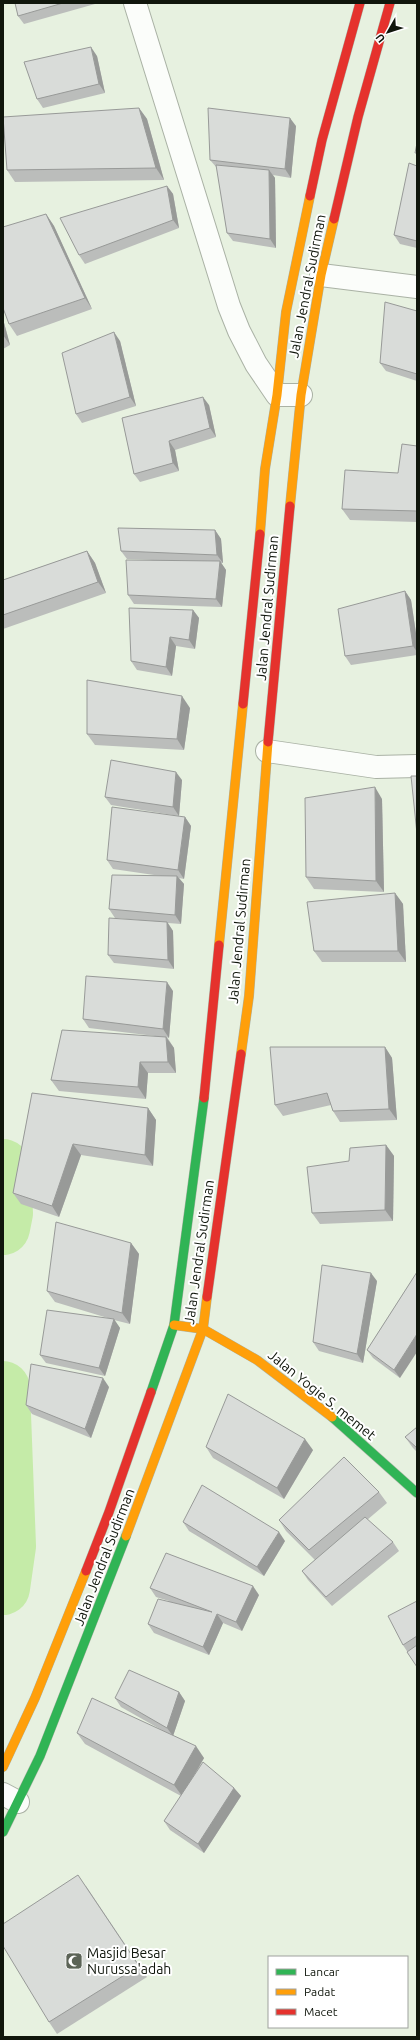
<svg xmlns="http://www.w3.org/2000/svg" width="420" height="2040" viewBox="0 0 420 2040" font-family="Ubuntu,sans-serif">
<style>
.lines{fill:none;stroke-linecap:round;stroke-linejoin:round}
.river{stroke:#c5eba8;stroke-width:54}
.street-casing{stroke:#aab2a5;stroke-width:24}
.fast-casing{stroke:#aab2a5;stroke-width:10}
.slow-casing{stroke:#aab2a5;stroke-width:10}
.jam-casing{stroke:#aab2a5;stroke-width:10}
.street{stroke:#fbfdfa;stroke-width:22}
.fast{stroke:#30b455;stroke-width:9}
.slow{stroke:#ff9f0a;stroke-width:9}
.jam{stroke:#e5322d;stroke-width:9}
.wall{fill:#bbbdbb}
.shaded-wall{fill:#989a98}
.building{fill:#d9dcd9;stroke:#989a98}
.labels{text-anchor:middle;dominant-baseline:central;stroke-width:4;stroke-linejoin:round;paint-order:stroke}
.street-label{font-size:14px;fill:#10160c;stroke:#fff}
.poi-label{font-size:14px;fill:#10160c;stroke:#fff;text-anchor:start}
</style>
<rect width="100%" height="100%" fill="#e7f1e0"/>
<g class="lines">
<g class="river">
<polyline points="3,1166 6,1213 3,1228"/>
<polyline points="3,1388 9,1546 3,1588"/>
</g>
<g class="street-casing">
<g id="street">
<polyline points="135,3 229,306 239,331 256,364 277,395 301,395"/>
<polyline points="321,275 417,287"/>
<polyline points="267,751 376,767 417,766"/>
<polyline points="3,1794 18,1802"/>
</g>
</g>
<g class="fast-casing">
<g id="fast">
<polyline points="151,1392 174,1325 204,1098"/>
<polyline points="332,1417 417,1493"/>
<polyline points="3,1832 40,1756 126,1536"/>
</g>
</g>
<g class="slow-casing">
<g id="slow">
<polyline points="290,506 301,395 321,275 334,219"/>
<polyline points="260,534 265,469 277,395 286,312 310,196"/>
<polyline points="219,945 243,704"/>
<polyline points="241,1054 249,996 268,742"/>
<polyline points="174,1325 203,1329 257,1360 332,1417"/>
<polyline points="126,1536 203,1329 207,1297"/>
<polyline points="3,1767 35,1698 86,1571"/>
</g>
</g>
<g class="jam-casing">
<g id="jam">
<polyline points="310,196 322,140 360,3"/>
<polyline points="334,219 358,117 390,3"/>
<polyline points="243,704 260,534"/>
<polyline points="268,742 290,506"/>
<polyline points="204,1098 219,945"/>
<polyline points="207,1297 241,1054"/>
<polyline points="86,1571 109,1512 151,1392"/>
</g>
</g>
<use href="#street" class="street"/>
<use href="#fast" class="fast"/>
<use href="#slow" class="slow"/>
<use href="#jam" class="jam"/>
</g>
<g class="wall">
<polygon points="15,3 94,3 95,4 24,24 18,16"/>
<polygon points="97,56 105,93 43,108 37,99"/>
<polygon points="139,108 147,119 164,180 15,182 7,170"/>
<polygon points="296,126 291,178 273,175 275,178 276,248 233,241 227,233 217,168 210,160"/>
<polygon points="417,166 417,248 400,244 394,235"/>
<polygon points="167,186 173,194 179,228 85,264 79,255"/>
<polygon points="46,214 54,226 92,309 17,336 9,324"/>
<polygon points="417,311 417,381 386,371 380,363"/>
<polygon points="3,319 10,345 3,349"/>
<polygon points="120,341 136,406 82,423 76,414"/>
<polygon points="209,405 216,437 175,450 179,471 140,482 134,474 122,418"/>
<polygon points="417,446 417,522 350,520 342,509 398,473"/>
<polygon points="215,530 221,539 223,563 221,563 226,570 222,607 134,604 128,595 152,560 127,559 121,551"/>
<polygon points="87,551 95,563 106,593 3,629 3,580"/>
<polygon points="405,591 411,600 417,640 417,655 351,665 345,656"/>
<polygon points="193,610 199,618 195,649 176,646 172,676 137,670 131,661"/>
<polygon points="190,708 184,750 95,745 87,734"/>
<polygon points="182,780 179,816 111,805 105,797"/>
<polygon points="382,799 384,892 314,889 306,877"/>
<polygon points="185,817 191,826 184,879 179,878 184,884 181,924 168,923 173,931 174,969 114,963 108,955 139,920 115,918 109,909 161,876 113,869 107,860"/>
<polygon points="395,893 403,904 406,962 322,962 314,951"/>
<polygon points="173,991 169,1038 167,1037 174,1048 176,1073 148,1073 146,1099 59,1091 51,1080 155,1036 89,1028 83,1019"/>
<polygon points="385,1047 392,1058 397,1120 340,1122 333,1111 331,1105 283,1116 275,1105"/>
<polygon points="32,1093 148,1108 156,1120 153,1166 81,1155 59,1217 21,1204 13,1193"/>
<polygon points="386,1145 394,1156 393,1221 320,1224 312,1213 349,1161"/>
<polygon points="131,1243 139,1254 130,1324 114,1320 120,1328 105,1376 46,1363 40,1355 111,1319 55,1302 47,1291"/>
<polygon points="417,1272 400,1378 373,1358 367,1350"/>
<polygon points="377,1281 363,1363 319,1351 313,1342"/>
<polygon points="109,1387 91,1438 32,1414 26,1405"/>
<polygon points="417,1427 417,1452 413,1448 405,1437"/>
<polygon points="206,1447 313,1450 284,1499 213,1458"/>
<polygon points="379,1492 387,1503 367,1520 393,1542 399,1551 332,1606 308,1580 302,1571 315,1560 286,1531 279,1520"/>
<polygon points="183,1522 285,1541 264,1576 189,1531"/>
<polygon points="150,1588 259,1595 242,1631 223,1623 209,1655 154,1633 148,1624 169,1601 156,1597"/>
<polygon points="417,1601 417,1667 403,1645"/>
<polygon points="179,1692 185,1701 173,1736 204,1758 195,1775 234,1788 241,1796 204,1853 170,1830 164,1821 181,1796 85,1744 77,1733 167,1733 121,1707 115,1698"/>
<polygon points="86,1886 147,1977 57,2034 49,2022"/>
</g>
<g class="shaded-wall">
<polygon points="91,47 97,56 105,93 99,84"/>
<polygon points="139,108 147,119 164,180 156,168"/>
<polygon points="290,118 296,126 291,178 285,169"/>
<polygon points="269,170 275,178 276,248 270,239"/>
<polygon points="167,186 173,194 179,228 173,220"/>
<polygon points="46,214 54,226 92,309 85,298"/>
<polygon points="3,319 10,345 3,335"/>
<polygon points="114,332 120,341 136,406 130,397"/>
<polygon points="203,397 209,405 216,437 210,428"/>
<polygon points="169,441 175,450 179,471 173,463"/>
<polygon points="215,530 221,539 223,563 217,555"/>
<polygon points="87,551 95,563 106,593 98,582"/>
<polygon points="220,561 226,570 222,607 216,599"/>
<polygon points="405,591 411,600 417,640 417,652 413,646"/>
<polygon points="193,610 199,618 195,649 189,640"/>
<polygon points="170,637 176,646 172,676 166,667"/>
<polygon points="182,696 190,708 184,750 177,739"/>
<polygon points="176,772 182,780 179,816 173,807"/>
<polygon points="375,787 382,799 384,892 376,881"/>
<polygon points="185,817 191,826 184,879 178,870"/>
<polygon points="177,876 184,884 181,924 175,915"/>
<polygon points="395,893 403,904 406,962 398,951"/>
<polygon points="167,922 173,931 174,969 168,960"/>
<polygon points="167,982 173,991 169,1038 163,1029"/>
<polygon points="166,1037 174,1048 176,1073 168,1062"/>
<polygon points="385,1047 392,1058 397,1120 389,1109"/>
<polygon points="140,1062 148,1073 146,1099 138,1087"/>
<polygon points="148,1108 156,1120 153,1166 145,1155"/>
<polygon points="73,1144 81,1155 59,1217 52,1206"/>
<polygon points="386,1145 394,1156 393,1221 385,1210"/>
<polygon points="131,1243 139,1254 130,1324 122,1313"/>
<polygon points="371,1273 377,1281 363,1363 357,1354"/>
<polygon points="114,1319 120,1328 105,1376 99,1368"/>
<polygon points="417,1334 417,1352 400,1378 394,1370"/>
<polygon points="103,1378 109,1387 91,1438 85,1429"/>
<polygon points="305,1439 313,1450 284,1499 277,1488"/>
<polygon points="279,1532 285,1541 264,1576 257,1567"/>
<polygon points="253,1586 259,1595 242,1631 236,1622"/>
<polygon points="217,1614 223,1623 209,1655 203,1647"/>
<polygon points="179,1692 185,1701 173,1736 167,1728"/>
<polygon points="196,1746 204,1758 182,1796 174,1785"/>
<polygon points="234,1788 241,1796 204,1853 198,1844"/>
</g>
<g class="building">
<polygon points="15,3 63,3 18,16"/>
<polygon points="91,47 99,84 37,99 24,62"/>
<polygon points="139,108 156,168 7,170 3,117"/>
<polygon points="208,108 290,118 285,169 210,160"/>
<polygon points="417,143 417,153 415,153"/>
<polygon points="409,163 417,166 417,241 394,235"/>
<polygon points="216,165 269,170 270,239 227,233"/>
<polygon points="167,186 173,220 79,255 60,218"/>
<polygon points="46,214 85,298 9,324 3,308 3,227"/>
<polygon points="385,302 417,311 417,374 380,363"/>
<polygon points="114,332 130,397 76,414 62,353"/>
<polygon points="203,397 210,428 169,441 173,463 134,474 122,418"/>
<polygon points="402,444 417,446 417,511 342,509 345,470 398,473"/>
<polygon points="118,528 215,530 217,555 121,551"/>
<polygon points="87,551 98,582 3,615 3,580"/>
<polygon points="126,560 220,561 216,599 128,595"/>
<polygon points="405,591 413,646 345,656 338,609"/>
<polygon points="129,608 193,610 189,640 170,637 166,667 131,661"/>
<polygon points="87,680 182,696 177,739 87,734"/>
<polygon points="111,760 176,772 173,807 105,797"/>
<polygon points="411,776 417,776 417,834"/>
<polygon points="375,787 376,881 306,877 305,798"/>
<polygon points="112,807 185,817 178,870 107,860"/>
<polygon points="112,875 177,876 175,915 109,909"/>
<polygon points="395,893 398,951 314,951 307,902"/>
<polygon points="109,918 167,922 168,960 108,955"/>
<polygon points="86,976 167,982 163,1029 83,1019"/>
<polygon points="62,1030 166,1037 168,1062 140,1062 138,1087 51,1080"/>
<polygon points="270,1047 385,1047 389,1109 333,1111 327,1093 275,1105"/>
<polygon points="32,1093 148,1108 145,1155 73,1144 52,1206 13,1193"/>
<polygon points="386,1145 385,1210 312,1213 307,1167 349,1161 350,1148"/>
<polygon points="56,1222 131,1243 122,1313 47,1291"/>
<polygon points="322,1265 371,1273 357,1354 313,1342"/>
<polygon points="417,1272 417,1334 394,1370 367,1350"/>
<polygon points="47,1310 114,1319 99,1368 40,1355"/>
<polygon points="31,1364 103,1378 85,1429 26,1405"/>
<polygon points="228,1394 305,1439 277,1488 206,1447"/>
<polygon points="417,1427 417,1448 405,1437"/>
<polygon points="344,1457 379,1492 309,1550 279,1520"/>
<polygon points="202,1485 279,1532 257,1567 183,1522"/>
<polygon points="365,1517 393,1542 326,1597 302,1571"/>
<polygon points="166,1553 253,1586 236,1622 217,1614 203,1647 148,1624 158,1599 212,1612 150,1588"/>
<polygon points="417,1601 417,1636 403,1645 388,1616"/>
<polygon points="417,1645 417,1667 407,1652"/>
<polygon points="129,1670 179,1692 167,1728 115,1698"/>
<polygon points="92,1698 196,1746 174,1785 77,1733"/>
<polygon points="203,1762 234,1788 198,1844 164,1821"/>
<polygon points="78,1875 139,1966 49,2022 3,1946 3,1924"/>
</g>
<defs>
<g id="mosque-square" transform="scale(0.9)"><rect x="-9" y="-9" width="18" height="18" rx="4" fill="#5b6356" stroke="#fff"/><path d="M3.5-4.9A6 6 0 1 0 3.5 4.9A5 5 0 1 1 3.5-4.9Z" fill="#fff"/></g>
</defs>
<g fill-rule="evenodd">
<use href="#mosque-square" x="74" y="1961"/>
</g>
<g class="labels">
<g class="street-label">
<text transform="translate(307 286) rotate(-79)">Jalan Jendral Sudirman</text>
<text transform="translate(267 608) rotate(-85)">Jalan Jendral Sudirman</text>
<text transform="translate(239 931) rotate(-85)">Jalan Jendral Sudirman</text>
<text transform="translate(199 1252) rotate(-82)">Jalan Jendral Sudirman</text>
<text transform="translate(322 1395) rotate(39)">Jalan Yogie S. memet</text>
<text transform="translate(104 1557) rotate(-69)">Jalan Jendral Sudirman</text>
</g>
<g class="poi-label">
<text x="87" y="1953">Masjid Besar<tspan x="87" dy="16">Nurussa'adah</tspan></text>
</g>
</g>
<rect width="420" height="2040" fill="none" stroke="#10160c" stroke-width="8"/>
<rect x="268" y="1956" width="140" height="72" fill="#ffffff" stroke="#9fa29e"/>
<rect x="276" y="1969" width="20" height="6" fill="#30b455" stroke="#9fa29e"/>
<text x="304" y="1976" font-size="12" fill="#10160c">Lancar</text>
<rect x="276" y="1989" width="20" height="6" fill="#ff9f0a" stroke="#9fa29e"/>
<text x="304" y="1996" font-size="12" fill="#10160c">Padat</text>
<rect x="276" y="2009" width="20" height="6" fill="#e5322d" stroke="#9fa29e"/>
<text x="304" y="2016" font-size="12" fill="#10160c">Macet</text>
<g transform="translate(388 32) rotate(231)" stroke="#ffffff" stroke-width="3" paint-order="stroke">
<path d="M0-3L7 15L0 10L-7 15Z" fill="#10160c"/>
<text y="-6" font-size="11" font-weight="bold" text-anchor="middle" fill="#10160c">U</text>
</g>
</svg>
